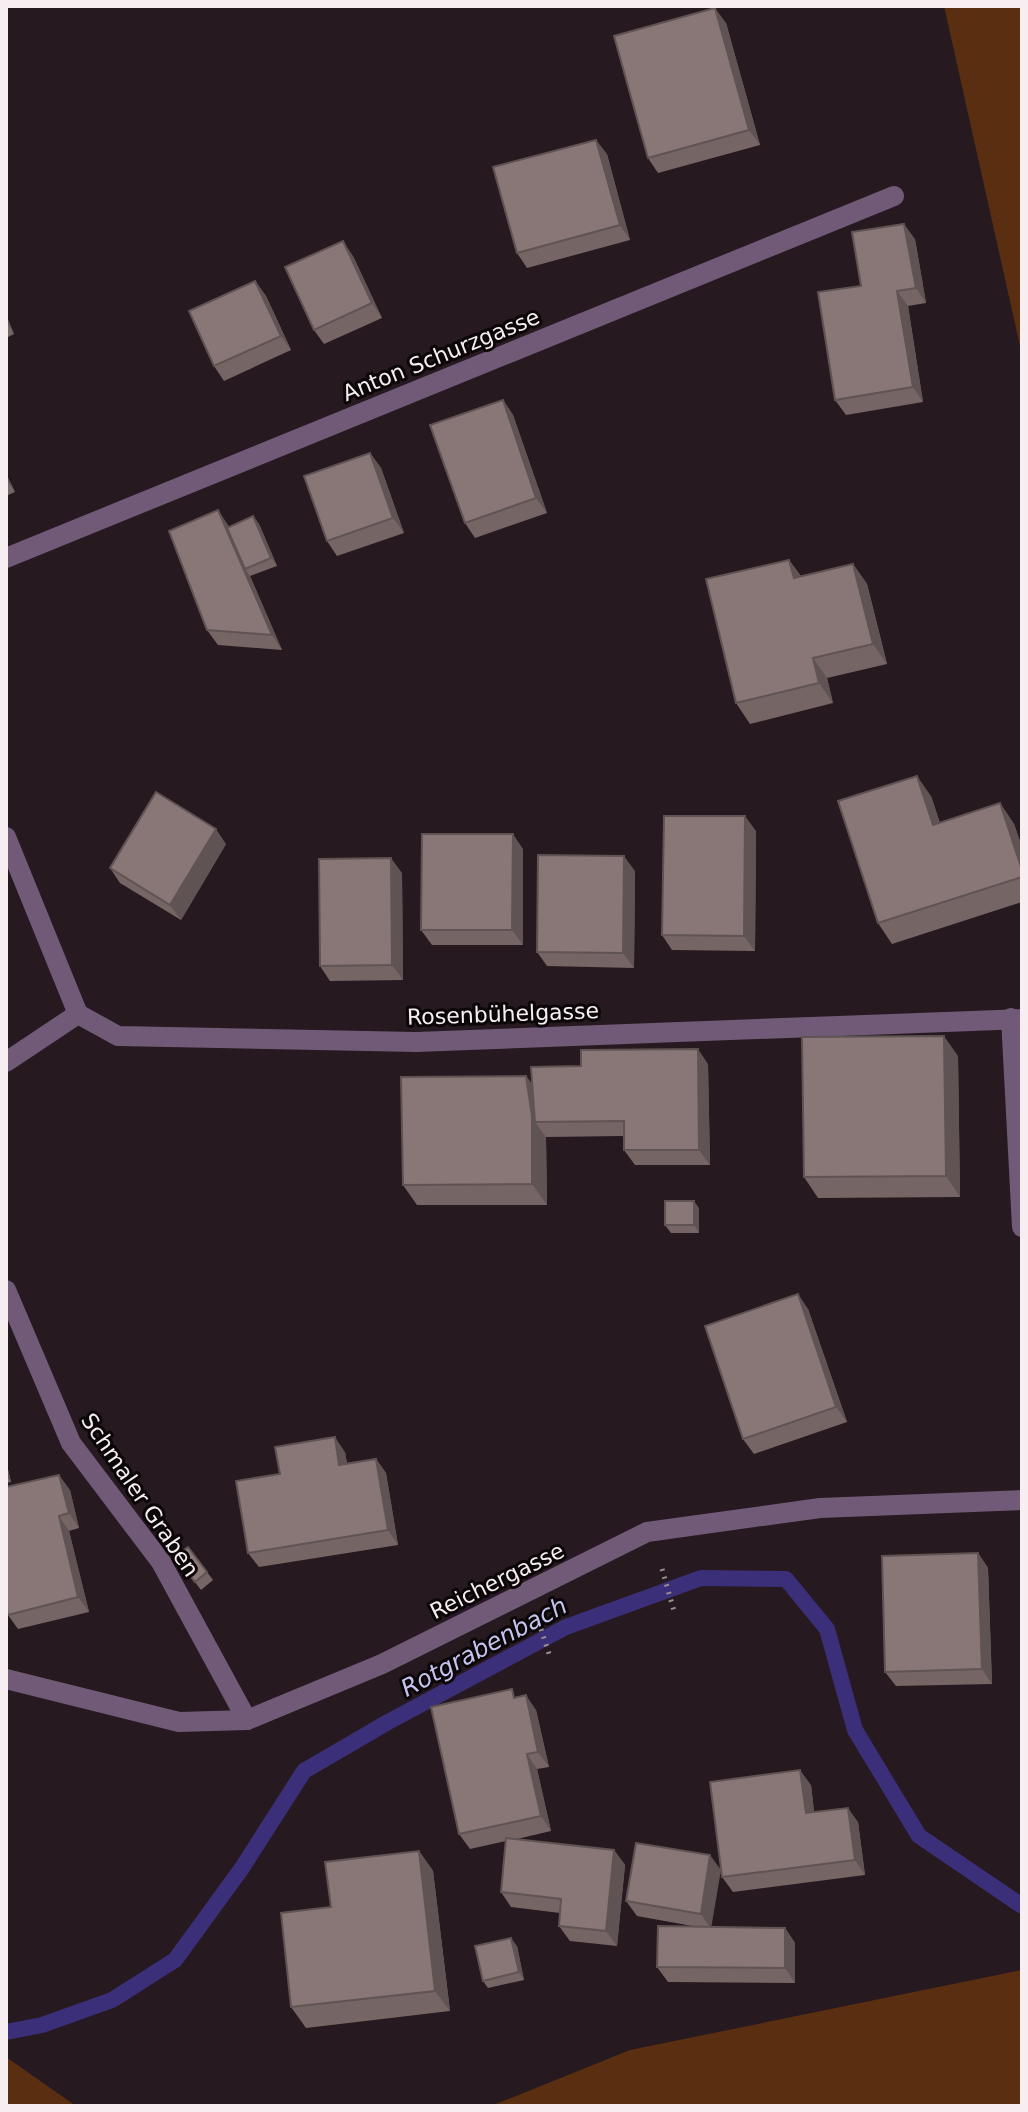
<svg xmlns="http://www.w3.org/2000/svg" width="1028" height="2112" viewBox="0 0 1028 2112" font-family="'DejaVu Sans',sans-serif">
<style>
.green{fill:#5a2e10}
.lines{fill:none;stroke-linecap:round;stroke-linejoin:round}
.stream{stroke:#3c2f79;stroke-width:16}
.path{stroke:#978c91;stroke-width:5;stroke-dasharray:2 6;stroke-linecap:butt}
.minor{stroke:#705a78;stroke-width:20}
.wall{fill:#766565}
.shaded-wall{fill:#605353}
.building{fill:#897676;stroke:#605353;stroke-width:2}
.labels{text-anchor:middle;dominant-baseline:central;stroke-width:6;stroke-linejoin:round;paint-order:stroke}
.street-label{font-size:22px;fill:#f7eef2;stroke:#0b0608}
.water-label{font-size:24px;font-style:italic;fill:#c6c4ef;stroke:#0b0608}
</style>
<rect width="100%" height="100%" fill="#26191f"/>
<g class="green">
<polygon points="944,6 1022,6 1022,355"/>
<polygon points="1022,1970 1022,2106 491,2106 630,2050"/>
<polygon points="6,2057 76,2106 6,2106"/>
</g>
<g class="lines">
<polyline class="stream" points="6,2032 42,2025 112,2000 175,1960 242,1868 304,1771 388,1722 566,1627 701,1578 786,1579 827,1629 855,1730 919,1836 1022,1906"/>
<g class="path">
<polyline points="662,1569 674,1611"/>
<polyline points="541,1629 549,1654"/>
</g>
<g class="minor">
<polyline points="6,558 894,196"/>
<polyline points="6,837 78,1014"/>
<polyline points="1011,1018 1022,1227"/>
<polyline points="6,1062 78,1014 118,1036 416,1042 1022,1019"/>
<polyline points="6,1290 71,1443 161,1562 247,1720"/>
<polyline points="6,1679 179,1722 247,1720 382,1664 647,1532 820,1508 1022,1500"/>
</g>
</g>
<g class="wall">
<polygon points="726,23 760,145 658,173 648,158"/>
<polygon points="607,154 630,240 527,268 517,253"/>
<polygon points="915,239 926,303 908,306 923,402 846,415 835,400 861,286"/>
<polygon points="353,256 382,318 324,344 314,330"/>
<polygon points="255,281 266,296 291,350 224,381 214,366"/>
<polygon points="6,315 14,334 6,338"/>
<polygon points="503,400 513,415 547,513 475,538 465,523"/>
<polygon points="370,453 381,468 404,533 337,556 327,541"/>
<polygon points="6,474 15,492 6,496"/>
<polygon points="253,516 259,524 277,566 250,576 282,650 218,645 207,630 228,525 229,527"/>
<polygon points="789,560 801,576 853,564 867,584 887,664 827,678 833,703 750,724 736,703"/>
<polygon points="931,796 940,823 1000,803 1014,824 1022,847 1022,902 892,944 878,923"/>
<polygon points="756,831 755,951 672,950 662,935"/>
<polygon points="226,844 181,920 120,883 110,868"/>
<polygon points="523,849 523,945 432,945 421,930"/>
<polygon points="635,871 634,968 547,966 537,952"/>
<polygon points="402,873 403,980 330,981 320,966"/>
<polygon points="958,1056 960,1197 818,1198 804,1177"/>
<polygon points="708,1064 710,1165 635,1165 624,1150 624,1136 546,1137 547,1205 417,1205 403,1185 526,1076 532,1084"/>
<polygon points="699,1208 699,1233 671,1233 665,1225"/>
<polygon points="808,1309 847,1422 754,1454 743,1439"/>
<polygon points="345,1452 347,1463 376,1459 386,1473 398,1545 259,1567 248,1553 280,1474"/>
<polygon points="6,1461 11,1482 6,1483"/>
<polygon points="70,1490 79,1528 69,1531 89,1612 18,1629 8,1615"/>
<polygon points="188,1547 213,1580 201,1590 181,1564"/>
<polygon points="978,1553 988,1568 992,1684 896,1686 885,1672"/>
<polygon points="517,1697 536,1710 549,1767 537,1769 551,1831 517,1839 614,1850 625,1865 617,1946 570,1941 559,1926 560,1913 511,1907 501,1892 506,1841 470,1849 459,1834"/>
<polygon points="811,1785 814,1812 858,1822 865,1875 733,1892 722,1877"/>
<polygon points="419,1851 433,1871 450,2011 306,2028 291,2007 331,1907"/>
<polygon points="710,1855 711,1927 785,1928 795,1943 795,1983 668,1982 657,1967 698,1927 637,1916 626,1901"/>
<polygon points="517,1946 524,1980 488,1988 483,1981"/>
</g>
<g class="shaded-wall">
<polygon points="715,8 726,23 760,145 749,130"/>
<polygon points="596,140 607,154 630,240 620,225"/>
<polygon points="904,224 915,239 926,303 916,288"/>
<polygon points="343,241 353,256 382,318 372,303"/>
<polygon points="255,281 266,296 291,350 281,336"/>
<polygon points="897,291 908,306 923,402 913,387"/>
<polygon points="6,315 14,334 9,326 6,320"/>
<polygon points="503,400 513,415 547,513 536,498"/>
<polygon points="370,453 381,468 404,533 393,518"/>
<polygon points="6,474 15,492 6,479"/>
<polygon points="218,510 228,525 247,568 245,569 250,576 282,650 272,635"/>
<polygon points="253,516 259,524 277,566 271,558"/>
<polygon points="789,560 803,580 794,578"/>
<polygon points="853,564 867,584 887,664 873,644"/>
<polygon points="813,658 827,678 833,703 819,683"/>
<polygon points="917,776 931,796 947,845 933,825"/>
<polygon points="1000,803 1014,824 1022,847 1022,870"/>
<polygon points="745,816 756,831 755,951 744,936"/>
<polygon points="216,829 226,844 181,920 170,905"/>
<polygon points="513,834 523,849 523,945 512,930"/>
<polygon points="624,856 635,871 634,968 623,953"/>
<polygon points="391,858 402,873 403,980 392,965"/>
<polygon points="944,1036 958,1056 960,1197 946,1176"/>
<polygon points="698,1049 708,1064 710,1165 699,1150"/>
<polygon points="526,1076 541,1096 535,1122 546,1137 547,1205 532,1184"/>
<polygon points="694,1201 699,1208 699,1233 694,1225"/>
<polygon points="798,1294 808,1309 847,1422 836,1407"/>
<polygon points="335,1437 345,1452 349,1479 339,1465"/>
<polygon points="376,1459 386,1473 398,1545 388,1530"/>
<polygon points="6,1461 11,1482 6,1475"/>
<polygon points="59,1475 70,1490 79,1528 69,1513"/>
<polygon points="59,1516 69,1531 89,1612 78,1597"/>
<polygon points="978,1553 988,1568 992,1684 982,1669"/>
<polygon points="526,1695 536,1710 549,1767 538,1752"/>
<polygon points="527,1754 537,1769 551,1831 541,1816"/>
<polygon points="800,1770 811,1785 816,1828 806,1813"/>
<polygon points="848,1808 858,1822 865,1875 855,1860"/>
<polygon points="614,1850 625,1865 617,1946 606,1931"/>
<polygon points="419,1851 433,1871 450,2011 435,1991"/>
<polygon points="710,1855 721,1870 711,1929 701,1914"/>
<polygon points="785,1928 795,1943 795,1983 785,1968"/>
<polygon points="511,1938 517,1946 524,1980 519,1972"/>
</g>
<g class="building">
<polygon points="715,8 749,130 648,158 614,36"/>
<polygon points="596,140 620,225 517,253 493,167"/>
<polygon points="904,224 916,288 897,291 913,387 835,400 818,292 861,286 852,232"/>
<polygon points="343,241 372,303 314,330 285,267"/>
<polygon points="255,281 281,336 214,366 189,311"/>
<polygon points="503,400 536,498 465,523 430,425"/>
<polygon points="370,453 393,518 327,541 304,476"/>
<polygon points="218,510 272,635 207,630 169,531"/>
<polygon points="253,516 271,558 245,569 227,528"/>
<polygon points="789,560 794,578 853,564 873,644 813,658 819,683 736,703 706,579"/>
<polygon points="917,776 933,825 1000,803 1022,870 1022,877 878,923 838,801"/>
<polygon points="156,792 216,829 170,905 110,868"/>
<polygon points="664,816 745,816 744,936 662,935"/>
<polygon points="422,834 513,834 512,930 421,930"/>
<polygon points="538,855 624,856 623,953 537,952"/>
<polygon points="391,858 392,965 320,966 319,859"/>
<polygon points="944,1036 946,1176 804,1177 802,1037"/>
<polygon points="698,1049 699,1150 624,1150 624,1121 535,1122 531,1067 581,1066 581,1050"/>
<polygon points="526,1076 532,1116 532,1184 403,1185 401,1077"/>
<rect x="665" y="1201" width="29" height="24"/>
<polygon points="798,1294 836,1407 743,1439 705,1326"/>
<polygon points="335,1437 339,1465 376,1459 388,1530 248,1553 236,1481 280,1474 275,1447"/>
<polygon points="59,1475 69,1513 59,1516 78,1597 8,1615 6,1606 6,1487"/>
<polygon points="188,1547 207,1572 195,1582 175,1556"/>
<polygon points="978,1553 982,1669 885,1672 882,1556"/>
<polygon points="512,1689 514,1698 526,1695 538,1752 527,1754 541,1816 459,1834 431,1707"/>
<polygon points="800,1770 806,1813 848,1808 855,1860 722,1877 710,1782"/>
<polygon points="506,1838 614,1850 606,1931 559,1926 561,1899 501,1892"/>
<polygon points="636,1843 710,1855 701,1914 626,1901"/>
<polygon points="419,1851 435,1991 291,2007 281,1913 331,1907 325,1862"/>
<polygon points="658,1926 785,1928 785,1968 657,1967"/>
<polygon points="511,1938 519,1972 483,1981 475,1946"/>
</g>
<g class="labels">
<g class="street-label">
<text transform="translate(441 355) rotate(-22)">Anton Schurzgasse</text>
<text transform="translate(503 1014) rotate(-2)">Rosenbühelgasse</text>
<text transform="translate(140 1495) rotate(56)">Schmaler Graben</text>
<text transform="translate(497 1581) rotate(-26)">Reichergasse</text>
</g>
<g class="water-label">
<text transform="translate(484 1647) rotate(-28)">Rotgrabenbach</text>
</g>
</g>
<rect width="1028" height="2112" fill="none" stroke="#f7eef2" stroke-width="16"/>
</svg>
